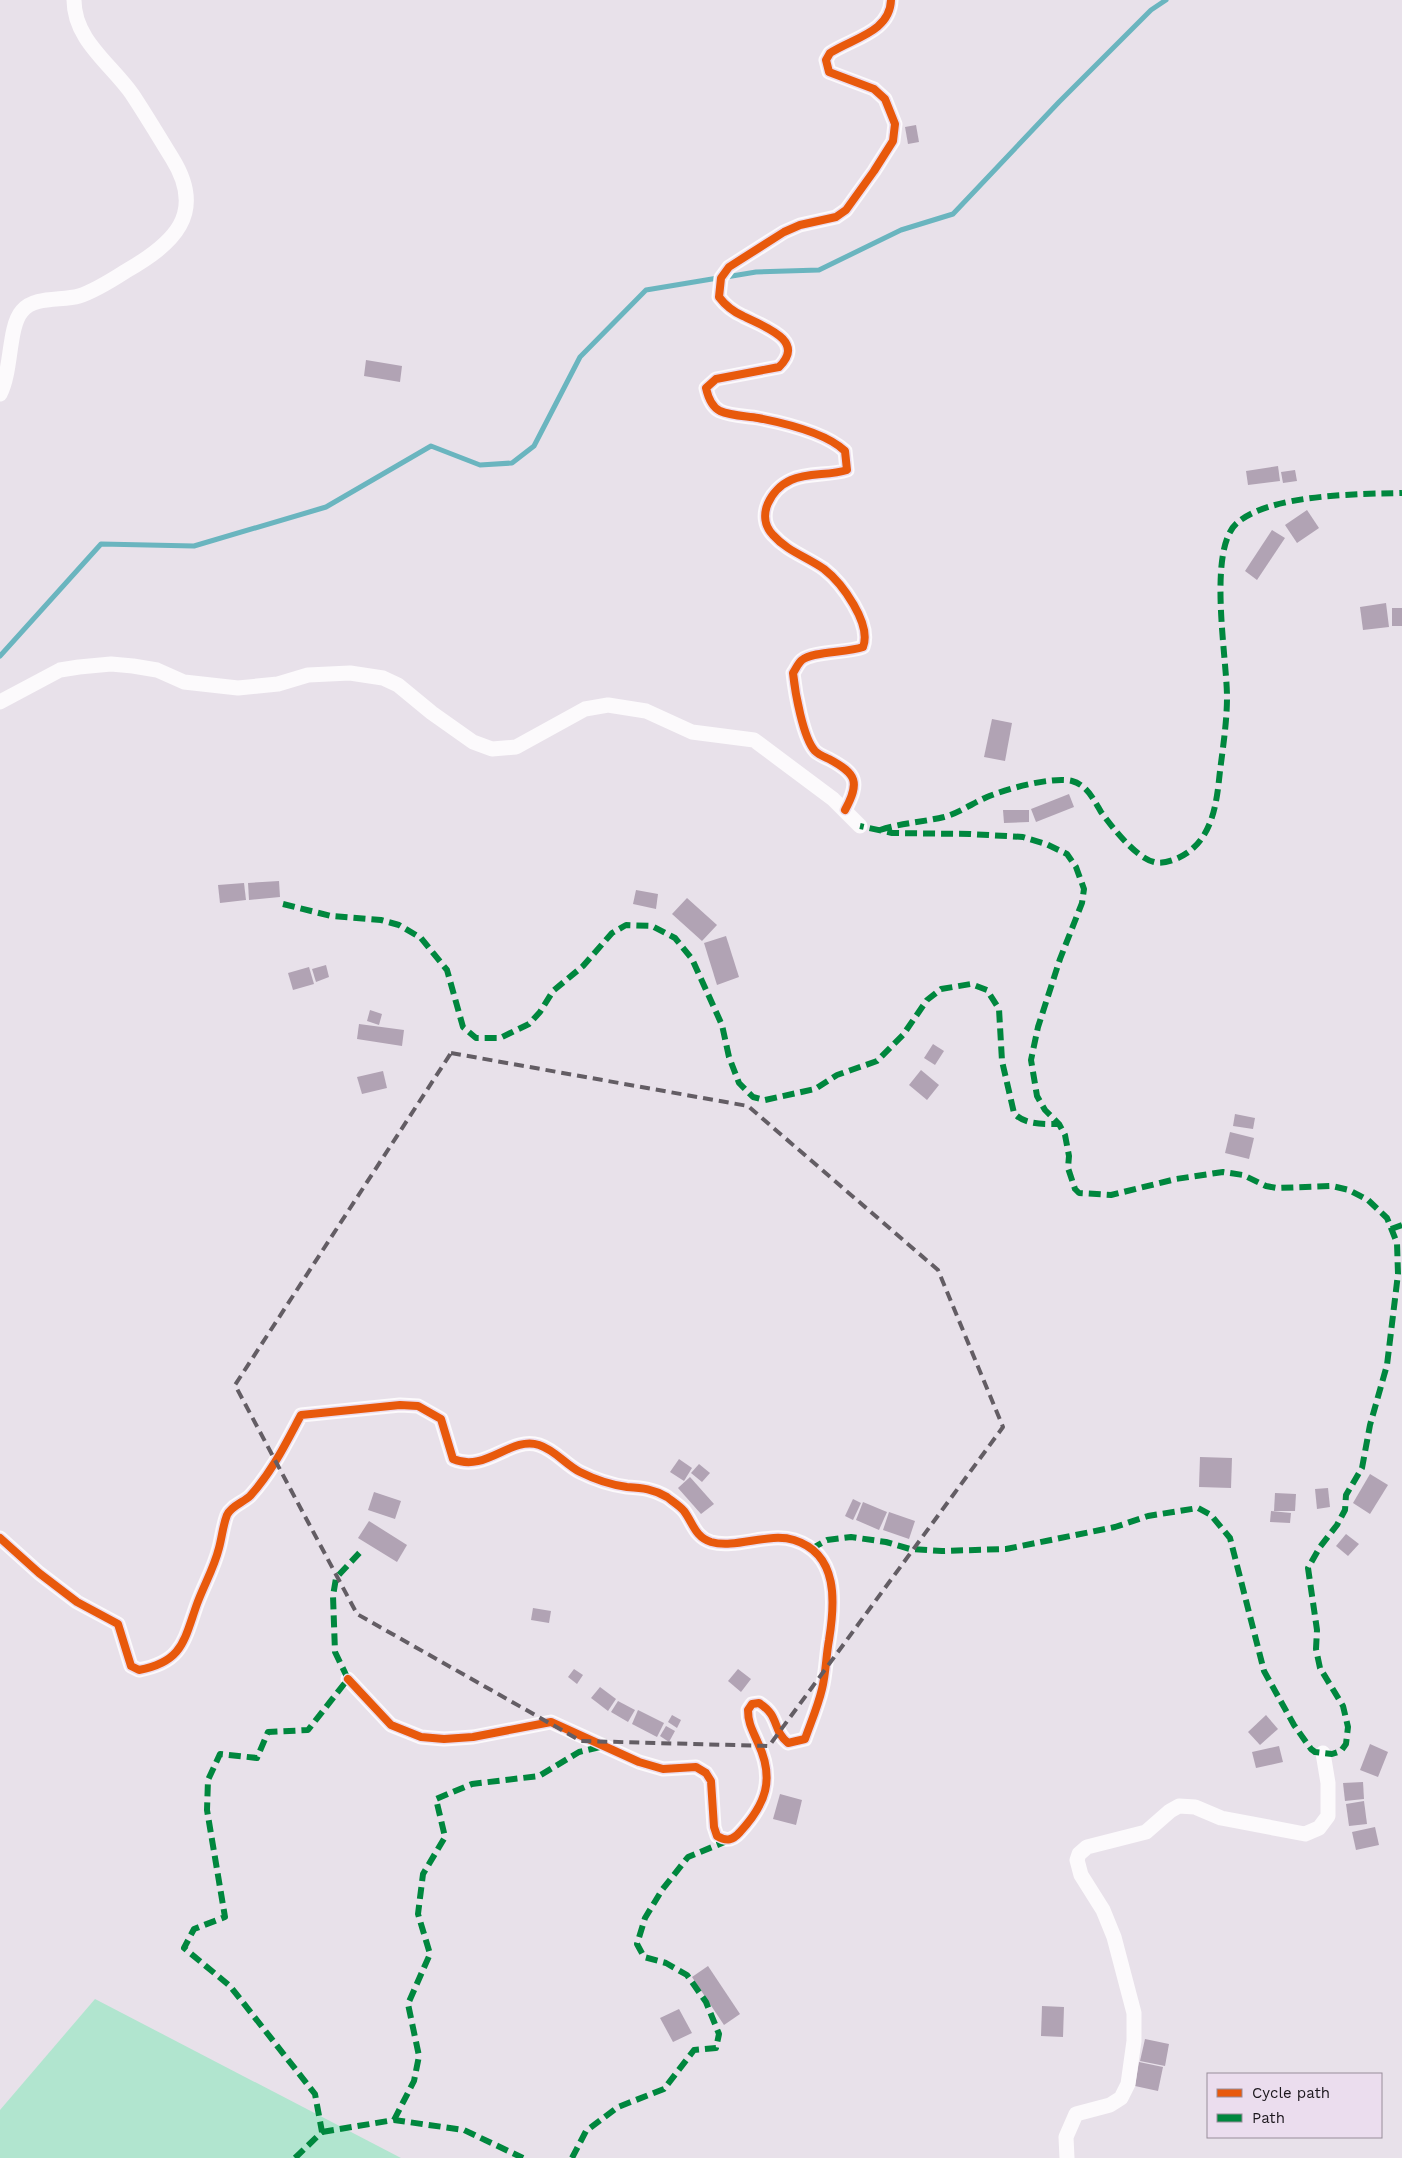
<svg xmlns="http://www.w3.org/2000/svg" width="1402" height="2158" viewBox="0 0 1402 2158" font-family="'Work Sans',sans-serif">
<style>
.green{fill:#b1e5cf}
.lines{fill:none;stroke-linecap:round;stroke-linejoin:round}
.stream{stroke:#6ab5bf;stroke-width:5}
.building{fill:#b1a3b4}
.street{stroke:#fcfafc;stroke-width:15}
.quiet{stroke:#00873e;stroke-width:6;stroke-dasharray:12 6;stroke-linecap:butt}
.cycleway-casing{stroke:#ebddee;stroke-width:11}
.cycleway{stroke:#e8590c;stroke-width:8}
.marked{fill:none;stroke:#635d64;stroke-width:4;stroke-dasharray:10 6;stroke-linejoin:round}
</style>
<rect width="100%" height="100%" fill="#e8e1ea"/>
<polygon class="green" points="95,1999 401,2158 0,2158 0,2110"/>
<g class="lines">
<g class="stream">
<polyline points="726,277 756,272 819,270 901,230 953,214 1059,102 1151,10 1166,0"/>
<polyline points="0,656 101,544 194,546 326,507 431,446 480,465 512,463 534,446 580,357 646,290 718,278"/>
</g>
</g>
<g class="building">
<polygon points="916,125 919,142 908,144 905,127"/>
<polygon points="366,360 402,366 400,382 364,376"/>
<polygon points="1278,466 1280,481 1248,485 1246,471"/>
<polygon points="1295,470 1297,481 1283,483 1281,472"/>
<polygon points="1307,510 1319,528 1297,543 1285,525"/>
<polygon points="1272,530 1285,538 1257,580 1245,571"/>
<polygon points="1386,603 1389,627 1363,630 1360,607"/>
<rect x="1392" y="608" width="10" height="18"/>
<polygon points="992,719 1012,723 1005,761 984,757"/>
<polygon points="1069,794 1074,807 1036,822 1031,809"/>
<polygon points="1003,810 1029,810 1029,822 1004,823"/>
<polygon points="279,881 280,897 249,900 248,883"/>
<polygon points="244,883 246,900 220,903 218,885"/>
<polygon points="636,890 658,894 656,909 633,904"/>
<polygon points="687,898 717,925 702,941 672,914"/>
<polygon points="726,936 739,977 717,985 704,943"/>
<polygon points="326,965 329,977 316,982 312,969"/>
<polygon points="309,967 314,984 293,990 288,973"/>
<polygon points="370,1010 382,1014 379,1025 367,1021"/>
<polygon points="359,1024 404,1030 402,1046 357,1039"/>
<polygon points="933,1044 944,1051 935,1065 924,1058"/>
<polygon points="921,1070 939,1085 927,1100 909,1085"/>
<polygon points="383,1071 387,1088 362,1094 357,1077"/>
<polygon points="1235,1114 1255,1118 1253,1129 1233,1126"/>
<polygon points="1230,1132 1254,1138 1249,1159 1225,1153"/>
<polygon points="1200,1457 1232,1458 1231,1488 1199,1487"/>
<polygon points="679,1459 692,1468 684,1481 670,1472"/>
<polygon points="699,1464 710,1473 702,1482 691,1473"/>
<polygon points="1370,1474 1388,1485 1370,1514 1353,1503"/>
<polygon points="690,1477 714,1504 701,1514 678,1488"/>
<polygon points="1328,1488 1330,1507 1317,1509 1315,1489"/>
<polygon points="374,1492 401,1501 395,1519 368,1510"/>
<polygon points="1275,1493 1296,1494 1295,1511 1274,1511"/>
<polygon points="853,1499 861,1503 853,1520 845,1516"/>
<polygon points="863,1502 887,1512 879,1530 856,1520"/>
<polygon points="1271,1511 1291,1513 1290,1523 1270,1522"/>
<polygon points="889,1512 915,1521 909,1539 883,1530"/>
<polygon points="369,1521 407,1545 397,1562 358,1538"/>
<polygon points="1346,1534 1359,1544 1348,1556 1336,1546"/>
<polygon points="533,1608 551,1611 549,1623 531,1620"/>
<polygon points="574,1669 583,1675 577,1684 568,1677"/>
<polygon points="738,1669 751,1679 741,1692 728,1681"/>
<polygon points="600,1687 616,1699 608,1711 591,1698"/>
<polygon points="618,1701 635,1710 628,1722 611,1712"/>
<polygon points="638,1710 664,1723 657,1737 632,1724"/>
<polygon points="672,1715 681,1720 677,1728 668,1722"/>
<polygon points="1266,1715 1278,1729 1260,1745 1248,1732"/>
<polygon points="666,1726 675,1731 669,1742 660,1736"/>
<polygon points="1370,1744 1388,1752 1378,1777 1360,1770"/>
<polygon points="1279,1746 1283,1762 1256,1768 1252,1752"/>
<polygon points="1363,1782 1364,1799 1345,1801 1343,1783"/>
<polygon points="780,1794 802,1800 796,1825 773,1819"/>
<polygon points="1364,1801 1367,1824 1349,1826 1346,1804"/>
<polygon points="1375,1827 1379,1845 1356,1850 1352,1832"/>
<polygon points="708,1966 740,2014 724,2025 692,1977"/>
<polygon points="1042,2006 1064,2007 1063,2037 1041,2036"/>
<polygon points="679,2009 692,2033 673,2042 660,2018"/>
<polygon points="1145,2039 1169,2044 1165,2066 1140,2061"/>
<polygon points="1139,2062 1163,2067 1158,2091 1135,2086"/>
</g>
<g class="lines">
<g class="street">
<path d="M 0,394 C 12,371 8,327 22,311 C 34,296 62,301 79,296 C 95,291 112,280 126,271 C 173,244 207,214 172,158 C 159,137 146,115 132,94 C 111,64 74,40 74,0"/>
<polyline points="0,702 60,670 79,667 111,664 133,666 157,670 184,682 238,688 278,684 308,675 350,673 383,678 398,685 432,713 473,742 492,749 516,747 585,709 608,705 646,711 692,732 754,740 833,799 860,826"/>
<path d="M 845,810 C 860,782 857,774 829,759 C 825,757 819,755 815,751 C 803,738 795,692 793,673 C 796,669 798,663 802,660 C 813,651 847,653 863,647 C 872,624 842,583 824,569 C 807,557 787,551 773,535 C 755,516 771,489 791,480 C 808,472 829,476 847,470 L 845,451 C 826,433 784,423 758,418 C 747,416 731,416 720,411 C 712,407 708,397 706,388 L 716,379 L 779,367 C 807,340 762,326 743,316 C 734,312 725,305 719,297 L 721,278 L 729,267 L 784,232 L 800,225 L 836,217 L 846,210 L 874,171 L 893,141 L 895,124 L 885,99 L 874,89 L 829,72 L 826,60 L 830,53 C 853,38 890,32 891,0"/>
<path d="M 0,1538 L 39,1573 L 77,1602 L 118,1624 L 131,1666 L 139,1670 C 183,1662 184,1640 197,1604 C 204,1585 214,1568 219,1548 C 222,1537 223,1525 227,1515 C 231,1506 244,1502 250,1496 C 272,1472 286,1443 301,1415 L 400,1405 L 418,1406 L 441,1419 L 453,1459 C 486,1473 510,1436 539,1445 C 555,1450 566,1465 580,1472 C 594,1479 612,1485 627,1487 C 643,1488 653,1489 667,1497 C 672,1501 680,1506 684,1511 C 693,1523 695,1537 711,1542 C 736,1549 769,1532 794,1540 C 839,1554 835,1603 829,1640 C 826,1656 826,1673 822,1689 C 818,1706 811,1722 805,1739 L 788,1743 C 772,1730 780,1716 759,1703 L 752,1704 L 748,1710 C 748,1724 753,1731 758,1743 C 775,1779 766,1804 740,1832 C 733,1840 727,1842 717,1836 L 714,1827 L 711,1781 L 706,1773 L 696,1767 L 663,1769 L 639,1762 L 551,1722 L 473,1737 L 444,1739 L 421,1737 L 391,1725 L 348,1679"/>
<polyline points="1067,2158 1066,2137 1076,2114 1110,2105 1121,2098 1128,2084 1134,2041 1134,2013 1114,1937 1103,1910 1081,1875 1077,1860 1079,1854 1087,1847 1146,1832 1170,1811 1179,1806 1195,1807 1221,1818 1305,1834 1319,1828 1328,1816 1328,1783 1323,1753"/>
</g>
<g class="quiet">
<path d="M 880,830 C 901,823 923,822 944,817 C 959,813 973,803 987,797 C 1006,789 1053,776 1072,781 C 1087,785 1094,800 1101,812 C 1112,827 1136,858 1154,862 C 1165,865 1183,857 1191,850 C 1214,831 1217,799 1220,771 C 1223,747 1227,721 1227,697 C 1227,658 1207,549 1237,523 C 1270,494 1359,494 1402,493"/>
<path d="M 283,904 L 331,916 L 381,920 L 399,925 L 421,938 L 447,970 L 463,1027 L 476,1038 L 500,1038 L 529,1024 L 540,1012 L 553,991 L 583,966 L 612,933 L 626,925 L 652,926 L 675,938 L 692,959 L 722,1025 L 729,1057 L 739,1083 L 753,1097 L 765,1100 L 815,1089 L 837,1075 L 877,1061 L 903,1035 L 927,1000 L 941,989 L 971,984 L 987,990 L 999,1009 L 1002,1061 L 1014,1113 C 1024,1125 1044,1124 1059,1124"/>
<polyline points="1391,1229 1402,1225"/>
<polyline points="811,1549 827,1540 851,1537 886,1542 910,1549 942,1551 1006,1549 1115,1527 1148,1516 1198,1508 1211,1515 1230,1538 1264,1671 1294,1725 1311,1749 1315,1752 1332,1754 1341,1751 1346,1744 1348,1727 1343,1706 1320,1668 1316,1649 1317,1630 1308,1568 1320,1547 1337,1525 1345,1510 1346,1495 1362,1468 1370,1425 1387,1365 1398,1274 1397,1243 1387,1218 1368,1200 1349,1190 1332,1186 1277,1188 1266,1186 1243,1175 1223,1172 1176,1179 1111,1195 1079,1193 1075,1189 1068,1168 1069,1156 1065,1135 1059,1124 1045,1110 1037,1096 1031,1060 1038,1027 1060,959 1082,903 1084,889 1076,867 1067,854 1046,844 1023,837 970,834 892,833 860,826"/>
<polyline points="394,2120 414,2081 419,2056 408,2004 430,1954 418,1914 423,1874 445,1837 436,1799 472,1784 539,1776 579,1752 604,1746"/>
<polyline points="322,2132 394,2120 464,2130 523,2158"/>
<polyline points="295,2158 322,2132 315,2094 230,1986 184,1948 194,1929 225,1917 207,1810 208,1780 220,1754 257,1758 268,1732 308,1730 348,1679 335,1652 333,1596 336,1578 363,1549"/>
<polyline points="572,2158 586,2131 618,2107 664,2089 694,2050 716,2048 719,2034 706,2002 687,1975 666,1963 644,1957 637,1944 645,1918 662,1890 688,1857 727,1841"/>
</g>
<g class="cycleway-casing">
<g id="cycleway">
<path d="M 845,810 C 860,782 857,774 829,759 C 825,757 819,755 815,751 C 803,738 795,692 793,673 C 796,669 798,663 802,660 C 813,651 847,653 863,647 C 872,624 842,583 824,569 C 807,557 787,551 773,535 C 755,516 771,489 791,480 C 808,472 829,476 847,470 L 845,451 C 826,433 784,423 758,418 C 747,416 731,416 720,411 C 712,407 708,397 706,388 L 716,379 L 779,367 C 807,340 762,326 743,316 C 734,312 725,305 719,297 L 721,278 L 729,267 L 784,232 L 800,225 L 836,217 L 846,210 L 874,171 L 893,141 L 895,124 L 885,99 L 874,89 L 829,72 L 826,60 L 830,53 C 853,38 890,32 891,0"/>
<path d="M 0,1538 L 39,1573 L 77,1602 L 118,1624 L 131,1666 L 139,1670 C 183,1662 184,1640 197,1604 C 204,1585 214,1568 219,1548 C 222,1537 223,1525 227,1515 C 231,1506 244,1502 250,1496 C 272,1472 286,1443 301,1415 L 400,1405 L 418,1406 L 441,1419 L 453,1459 C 486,1473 510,1436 539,1445 C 555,1450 566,1465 580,1472 C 594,1479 612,1485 627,1487 C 643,1488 653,1489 667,1497 C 672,1501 680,1506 684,1511 C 693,1523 695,1537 711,1542 C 736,1549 769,1532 794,1540 C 839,1554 835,1603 829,1640 C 826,1656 826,1673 822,1689 C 818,1706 811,1722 805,1739 L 788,1743 C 772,1730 780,1716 759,1703 L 752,1704 L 748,1710 C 748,1724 753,1731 758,1743 C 775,1779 766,1804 740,1832 C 733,1840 727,1842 717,1836 L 714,1827 L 711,1781 L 706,1773 L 696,1767 L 663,1769 L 639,1762 L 551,1722 L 473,1737 L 444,1739 L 421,1737 L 391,1725 L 348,1679"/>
</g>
</g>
<use href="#cycleway" class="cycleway"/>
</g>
<path class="marked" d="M 451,1053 L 748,1106 L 938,1270 L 1003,1427 L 769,1746 L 581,1741 L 357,1614 L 235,1385 Z"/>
<rect x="1207" y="2073" width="175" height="65" fill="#ebddee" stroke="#988d9a"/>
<rect x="1217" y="2089" width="25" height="8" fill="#e8590c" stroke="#988d9a"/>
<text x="1252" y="2098" font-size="15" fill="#1b161c">Cycle path</text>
<rect x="1217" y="2114" width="25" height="8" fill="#00873e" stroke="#988d9a"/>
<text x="1252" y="2123" font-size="15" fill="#1b161c">Path</text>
</svg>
